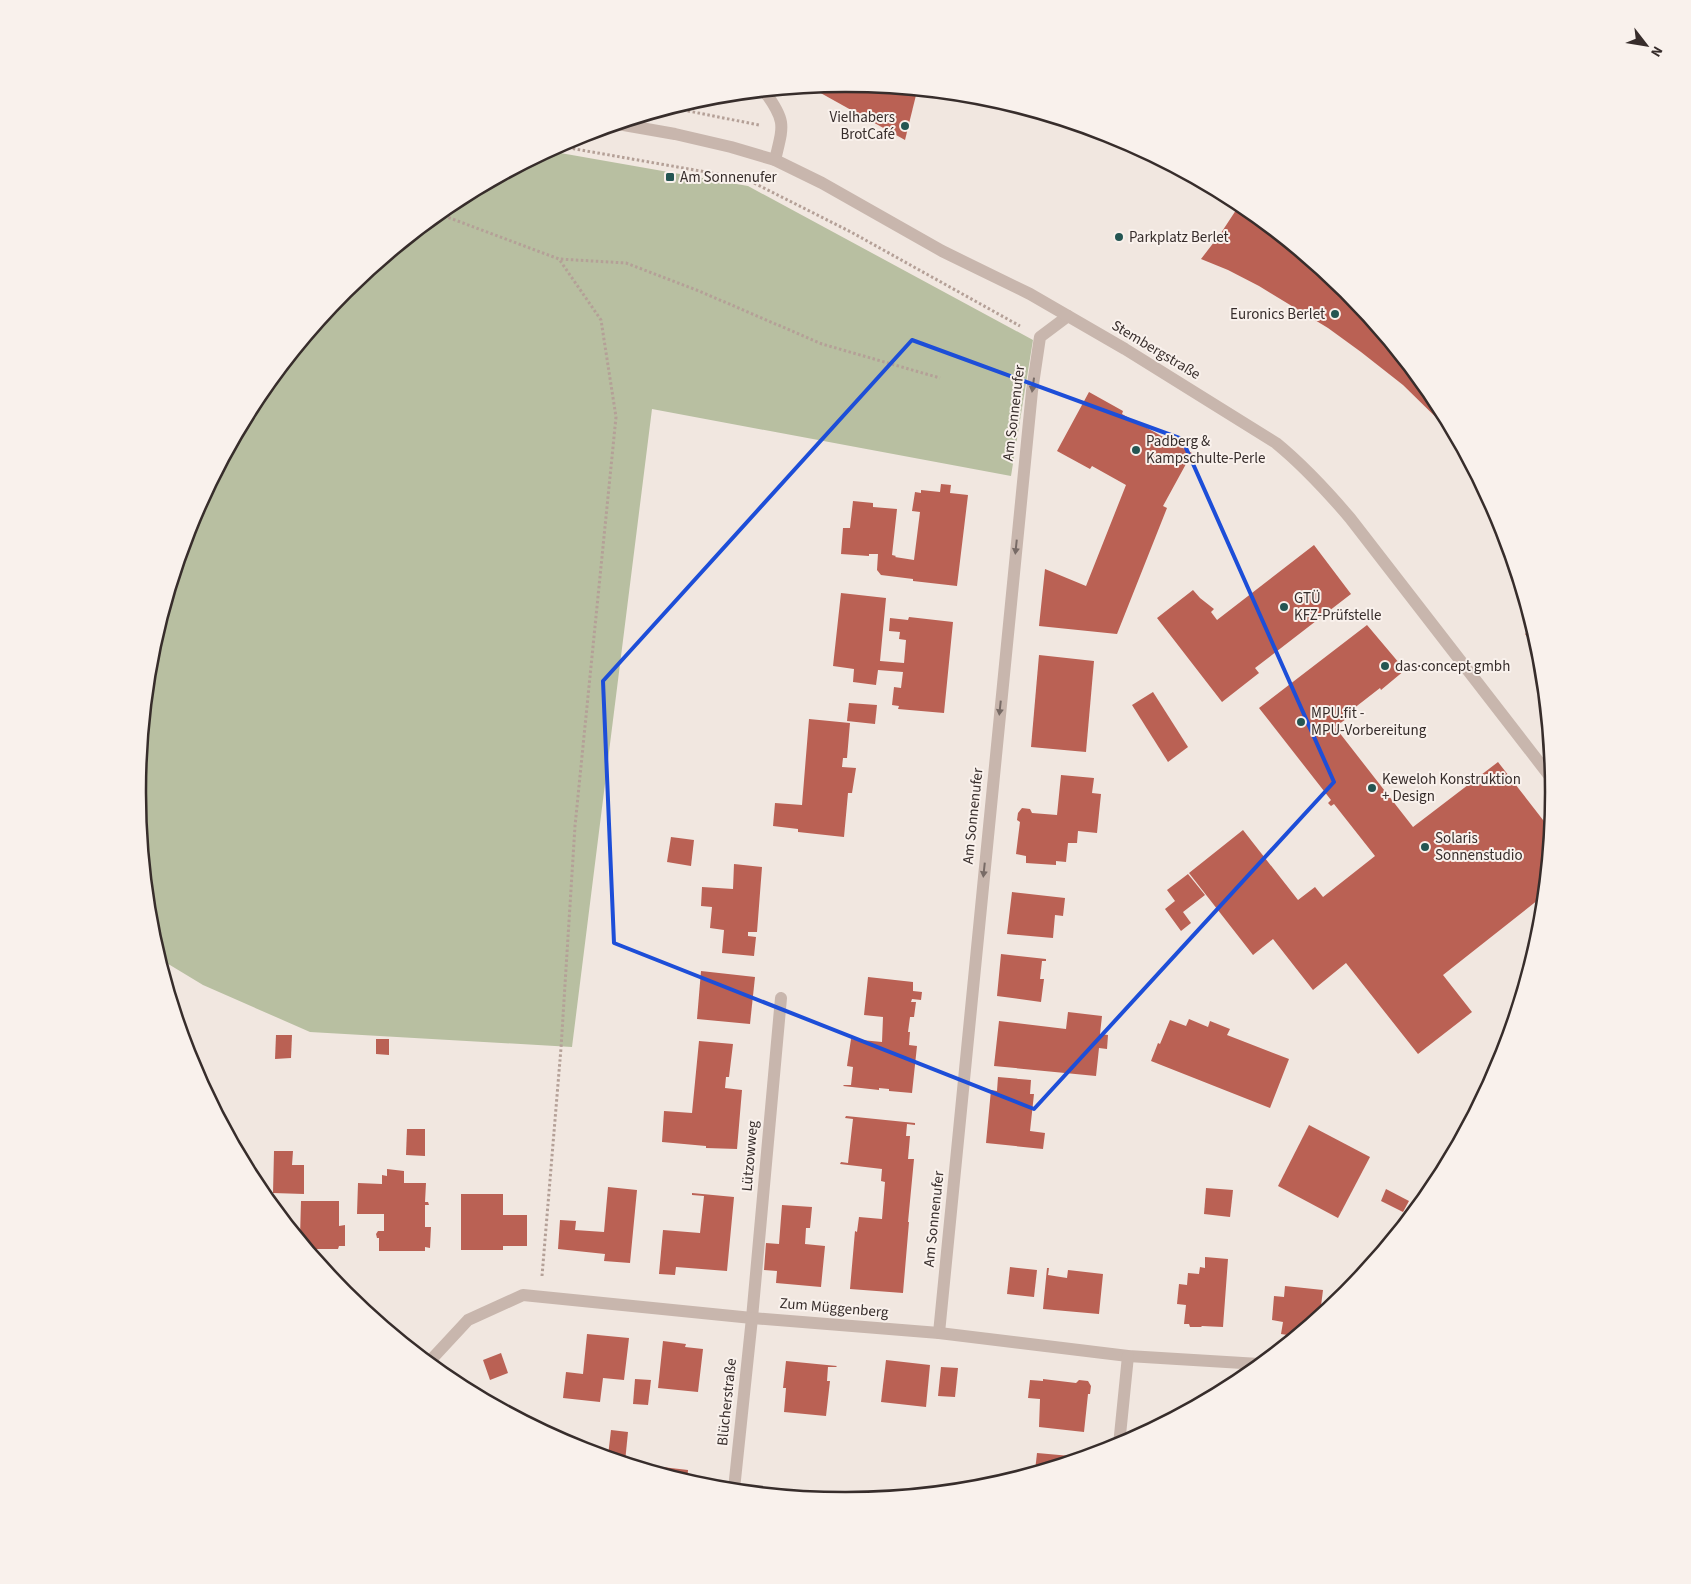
<svg xmlns="http://www.w3.org/2000/svg" width="1691" height="1584" viewBox="0 0 1691 1584" font-family="'Source Sans 3',sans-serif">
<style>
.green{fill:#b8bfa1}
.building{fill:#ba6154}
.lines{fill:none;stroke-linecap:round;stroke-linejoin:round}
.path{stroke:#b4a097;stroke-width:3;stroke-dasharray:2.5 2.5;stroke-linecap:butt}
.service{stroke:#c8b6ad;stroke-width:12}
.minor{stroke:#c8b6ad;stroke-width:12}
.tertiary{stroke:#c8b6ad;stroke-width:12}
.oneway{fill:#786b66}
.marked{fill:none;stroke:#1d4ed8;stroke-width:4;stroke-linejoin:round}
.poi-dot{fill:#245552;stroke:#f9f1ec;stroke-width:2}
.labels{text-anchor:middle;dominant-baseline:central;stroke-width:4;stroke-linejoin:round;paint-order:stroke}
.poi-label{font-size:15px;fill:#372d2b;stroke:#f9f1ec;text-anchor:start}
.street-label{font-size:15px;fill:#372d2b;stroke:#f9f1ec}
.rim{fill:none;stroke:#372d2b;stroke-width:2.5}
</style>
<rect width="100%" height="100%" fill="#f1e7e0"/>
<polygon class="green" points="549,151 748,186 1033,340 1011,476 652,409 572,1047 310,1032 203,985 160,959 151,930 137,792 151,654 191,521 257,398 345,291 452,203"/>
<g class="building">
<polygon points="846,84 917,91 905,140 817,91 819,86"/>
<polygon points="1240,204 1347,291 1435,399 1454,435 1403,385 1361,352 1328,328 1259,286 1228,270 1201,259 1221,233"/>
<polygon points="1089,392 1123,411 1122,414 1192,453 1163,506 1167,508 1117,634 1039,626 1045,569 1086,586 1126,485 1092,466 1090,469 1057,451"/>
<polygon points="941,484 951,485 950,493 968,495 957,586 913,581 913,579 881,575 877,570 878,554 869,554 869,556 841,554 843,528 850,528 853,501 873,503 873,507 897,509 892,555 896,556 895,557 914,560 920,512 912,511 915,492 921,493 921,490 940,492"/>
<polygon points="1314,545 1351,594 1255,668 1259,673 1222,702 1157,618 1193,590 1200,598 1214,609 1211,612 1217,620"/>
<polygon points="841,593 886,598 880,661 904,663 906,640 899,639 900,632 889,631 890,618 908,620 909,617 953,622 944,713 898,709 899,706 892,705 894,687 901,688 903,672 878,670 876,685 853,682 854,669 833,666"/>
<polygon points="1367,625 1405,670 1381,690 1380,688 1344,716 1346,719 1335,727 1413,827 1498,762 1550,829 1543,896 1443,975 1472,1012 1418,1054 1346,963 1313,990 1273,939 1253,955 1189,873 1243,830 1298,900 1315,887 1323,897 1375,856 1334,804 1331,806 1328,803 1331,800 1259,708"/>
<polygon points="1532,628 1540,654 1525,634"/>
<polygon points="1039,655 1094,661 1086,752 1031,747"/>
<polygon points="1153,692 1188,747 1168,762 1132,705"/>
<polygon points="849,703 877,705 875,724 847,721"/>
<polygon points="809,719 850,723 847,758 843,758 842,767 856,768 852,793 848,793 844,837 798,832 798,829 773,826 775,803 802,805"/>
<polygon points="1061,775 1094,778 1092,793 1101,794 1097,833 1078,831 1077,843 1068,843 1066,862 1056,861 1056,865 1026,863 1026,856 1016,854 1020,822 1017,820 1018,813 1022,808 1030,809 1032,813 1057,815"/>
<polygon points="671,837 694,840 691,866 667,862"/>
<polygon points="734,864 762,867 757,932 748,932 748,936 756,937 754,956 722,953 724,930 710,928 712,907 701,906 702,887 733,889"/>
<polygon points="1188,874 1205,895 1183,912 1191,923 1181,931 1165,909 1175,901 1167,890"/>
<polygon points="1012,892 1065,898 1063,916 1055,915 1053,938 1007,934"/>
<polygon points="1001,954 1046,959 1046,961 1042,961 1040,979 1044,979 1041,1002 997,996"/>
<polygon points="701,971 755,977 750,1024 697,1019"/>
<polygon points="868,977 913,982 913,991 922,992 921,1000 912,999 911,1002 916,1002 914,1017 910,1017 908,1032 910,1032 909,1045 917,1046 912,1093 889,1091 889,1089 879,1088 879,1090 843,1086 844,1085 851,1085 853,1067 847,1066 851,1039 882,1042 883,1017 864,1015"/>
<polygon points="1068,1012 1102,1016 1100,1034 1108,1035 1107,1049 1099,1048 1096,1076 994,1066 999,1021 1066,1029"/>
<polygon points="1189,1019 1208,1027 1210,1021 1230,1029 1227,1035 1289,1059 1270,1108 1151,1061 1158,1043 1160,1044 1170,1020 1186,1026"/>
<polygon points="276,1035 292,1035 291,1058 275,1059"/>
<polygon points="376,1039 389,1039 389,1055 376,1054"/>
<polygon points="699,1041 733,1044 729,1077 726,1077 725,1088 742,1090 737,1149 706,1148 706,1146 662,1142 664,1111 692,1113"/>
<polygon points="998,1077 1031,1080 1030,1094 1034,1094 1030,1131 1045,1133 1043,1149 986,1143 991,1090 997,1091"/>
<polygon points="846,1116 915,1123 915,1125 907,1124 906,1136 910,1136 908,1159 914,1159 908,1222 909,1222 903,1293 850,1289 855,1231 857,1232 859,1217 882,1219 885,1182 881,1181 882,1169 840,1164 841,1162 848,1163 853,1119 845,1118"/>
<polygon points="1309,1125 1370,1157 1338,1218 1278,1186"/>
<polygon points="407,1129 425,1129 425,1156 406,1155"/>
<polygon points="274,1151 293,1151 292,1165 304,1165 304,1194 273,1193"/>
<polygon points="1447,1154 1450,1156 1434,1186 1427,1194 1426,1193"/>
<polygon points="387,1169 404,1171 404,1183 426,1183 425,1202 428,1202 429,1205 425,1205 425,1227 431,1227 430,1248 425,1247 425,1251 379,1251 379,1238 377,1238 376,1234 378,1231 384,1231 384,1214 357,1214 358,1183 382,1184 382,1175 387,1176"/>
<polygon points="608,1187 637,1190 630,1263 604,1261 605,1254 558,1249 560,1220 576,1221 575,1230 604,1232"/>
<polygon points="1206,1188 1233,1190 1230,1217 1204,1214"/>
<polygon points="1386,1189 1409,1201 1403,1212 1381,1201"/>
<polygon points="692,1193 734,1197 727,1271 676,1267 675,1275 659,1274 663,1230 700,1233 704,1196 692,1195"/>
<polygon points="461,1194 503,1194 503,1215 527,1215 527,1246 503,1246 503,1250 461,1250"/>
<polygon points="301,1201 339,1201 339,1226 345,1225 345,1246 339,1246 338,1249 308,1249 300,1238"/>
<polygon points="782,1205 812,1207 810,1228 806,1228 805,1244 825,1246 821,1287 776,1283 777,1271 764,1270 766,1243 779,1244"/>
<polygon points="1205,1257 1228,1259 1223,1327 1202,1326 1201,1327 1190,1327 1189,1324 1184,1324 1186,1305 1177,1304 1179,1284 1187,1285 1188,1273 1199,1274 1200,1267 1205,1268"/>
<polygon points="1010,1267 1037,1270 1034,1297 1007,1294"/>
<polygon points="1047,1268 1049,1268 1048,1275 1067,1278 1068,1270 1103,1274 1099,1314 1043,1309"/>
<polygon points="1285,1286 1323,1290 1320,1314 1294,1336 1281,1334 1283,1322 1272,1320 1274,1296 1284,1297"/>
<polygon points="587,1334 629,1338 624,1380 603,1378 600,1402 563,1398 566,1372 583,1374"/>
<polygon points="663,1341 686,1344 685,1347 703,1349 698,1392 658,1388"/>
<polygon points="501,1353 508,1373 490,1380 483,1360"/>
<polygon points="886,1360 930,1365 926,1407 881,1402"/>
<polygon points="786,1361 837,1366 836,1367 828,1367 827,1381 830,1381 826,1416 784,1412 786,1388 783,1388"/>
<polygon points="941,1367 958,1368 955,1397 938,1396"/>
<polygon points="635,1379 651,1380 648,1405 633,1404"/>
<polygon points="1043,1379 1076,1383 1079,1380 1088,1381 1091,1386 1090,1394 1088,1394 1084,1432 1039,1427 1040,1399 1028,1398 1030,1380 1043,1381"/>
<polygon points="611,1430 628,1432 625,1462 608,1456"/>
<polygon points="1037,1453 1082,1457 1035,1471"/>
<polygon points="662,1467 688,1470 687,1481 661,1473"/>
</g>
<g class="lines">
<g class="path">
<polyline points="673,108 759,125"/>
<polyline points="558,146 746,179 851,232 1020,326"/>
<polyline points="439,214 559,259 626,263 699,291 822,344 940,378"/>
<polyline points="542,1276 561,1048 575,826 616,417 601,320 559,259"/>
</g>
<polyline class="service" points="752,1318 781,998"/>
<g class="minor">
<path d="M 765,92 C 787,122 783,126 775,160"/>
<polyline points="939,1333 1032,391 1040,337 1068,316"/>
<polyline points="429,1362 468,1320 523,1295 752,1318 939,1333 1128,1356 1259,1364"/>
<polyline points="1119,1445 1128,1356"/>
<polyline points="734,1489 752,1318"/>
</g>
<path class="tertiary" d="M 618,124 L 675,134 L 731,147 L 775,160 L 822,183 L 942,251 L 1030,294 L 1125,349 L 1276,443 C 1304,466 1327,491 1350,518 L 1552,779"/>
</g>
<defs><path id="oneway-solid" d="M-6-.8H1V-3.2L6.5 0L1 3.2V.8H-6Z" transform="scale(1.25)"/></defs>
<g class="oneway">
<use href="#oneway-solid" transform="translate(1033 385) rotate(98)"/>
<use href="#oneway-solid" transform="translate(1016 547) rotate(96)"/>
<use href="#oneway-solid" transform="translate(1000 708) rotate(96)"/>
<use href="#oneway-solid" transform="translate(984 870) rotate(96)"/>
</g>
<path class="marked" d="M 912,340 L 1182,439 L 1334,782 L 1034,1109 L 614,943 L 603,681 Z"/>
<g class="poi-dot">
<circle cx="905" cy="126" r="5"/>
<rect x="665" y="172" width="10" height="10" rx="2.5"/>
<circle cx="1119" cy="237" r="5"/>
<circle cx="1335" cy="314" r="5"/>
<circle cx="1136" cy="450" r="5"/>
<circle cx="1284" cy="607" r="5"/>
<circle cx="1385" cy="666" r="5"/>
<circle cx="1301" cy="722" r="5"/>
<circle cx="1372" cy="788" r="5"/>
<circle cx="1425" cy="847" r="5"/>
</g>
<g class="labels">
<g class="poi-label">
<text x="895" y="117" text-anchor="end">Vielhabers<tspan x="895" dy="17">BrotCafé</tspan></text>
<text x="680" y="177">Am Sonnenufer</text>
<text x="1129" y="237">Parkplatz Berlet</text>
<text x="1325" y="314" text-anchor="end">Euronics Berlet</text>
<text x="1146" y="441">Padberg &amp;<tspan x="1146" dy="17">Kampschulte-Perle</tspan></text>
<text x="1294" y="598">GTÜ<tspan x="1294" dy="17">KFZ-Prüfstelle</tspan></text>
<text x="1395" y="666">das·concept gmbh</text>
<text x="1311" y="713">MPU.fit -<tspan x="1311" dy="17">MPU-Vorbereitung</tspan></text>
<text x="1382" y="779">Keweloh Konstruktion<tspan x="1382" dy="17">+ Design</tspan></text>
<text x="1435" y="838">Solaris<tspan x="1435" dy="17">Sonnenstudio</tspan></text>
</g>
<g class="street-label">
<text transform="translate(1156 350) rotate(31)">Stembergstraße</text>
<text transform="translate(1014 413) rotate(-83)">Am Sonnenufer</text>
<text transform="translate(973 816) rotate(-84)">Am Sonnenufer</text>
<text transform="translate(750 1156) rotate(-85)">Lützowweg</text>
<text transform="translate(934 1219) rotate(-84)">Am Sonnenufer</text>
<text transform="translate(834 1308) rotate(5)">Zum Müggenberg</text>
<text transform="translate(727 1402) rotate(-84)">Blücherstraße</text>
</g>
</g>
<path d="M0 0H1691V1584H0ZM845 92H846A699 699 0 0 1 1545 791V793A699 699 0 0 1 846 1492H845A699 699 0 0 1 146 793V791A699 699 0 0 1 845 92Z" fill="#f9f1ec" fill-rule="evenodd"/>
<path class="rim" d="M845 92H846A699 699 0 0 1 1545 791V793A699 699 0 0 1 846 1492H845A699 699 0 0 1 146 793V791A699 699 0 0 1 845 92Z"/>
<g transform="translate(1646 45) rotate(121)" stroke="#f9f1ec" stroke-width="4" paint-order="stroke">
<path d="M0-4L9 19L0 12L-9 19Z" fill="#372d2b"/>
<text y="-8" font-size="14" font-weight="bold" text-anchor="middle" fill="#372d2b">N</text>
</g>
</svg>
